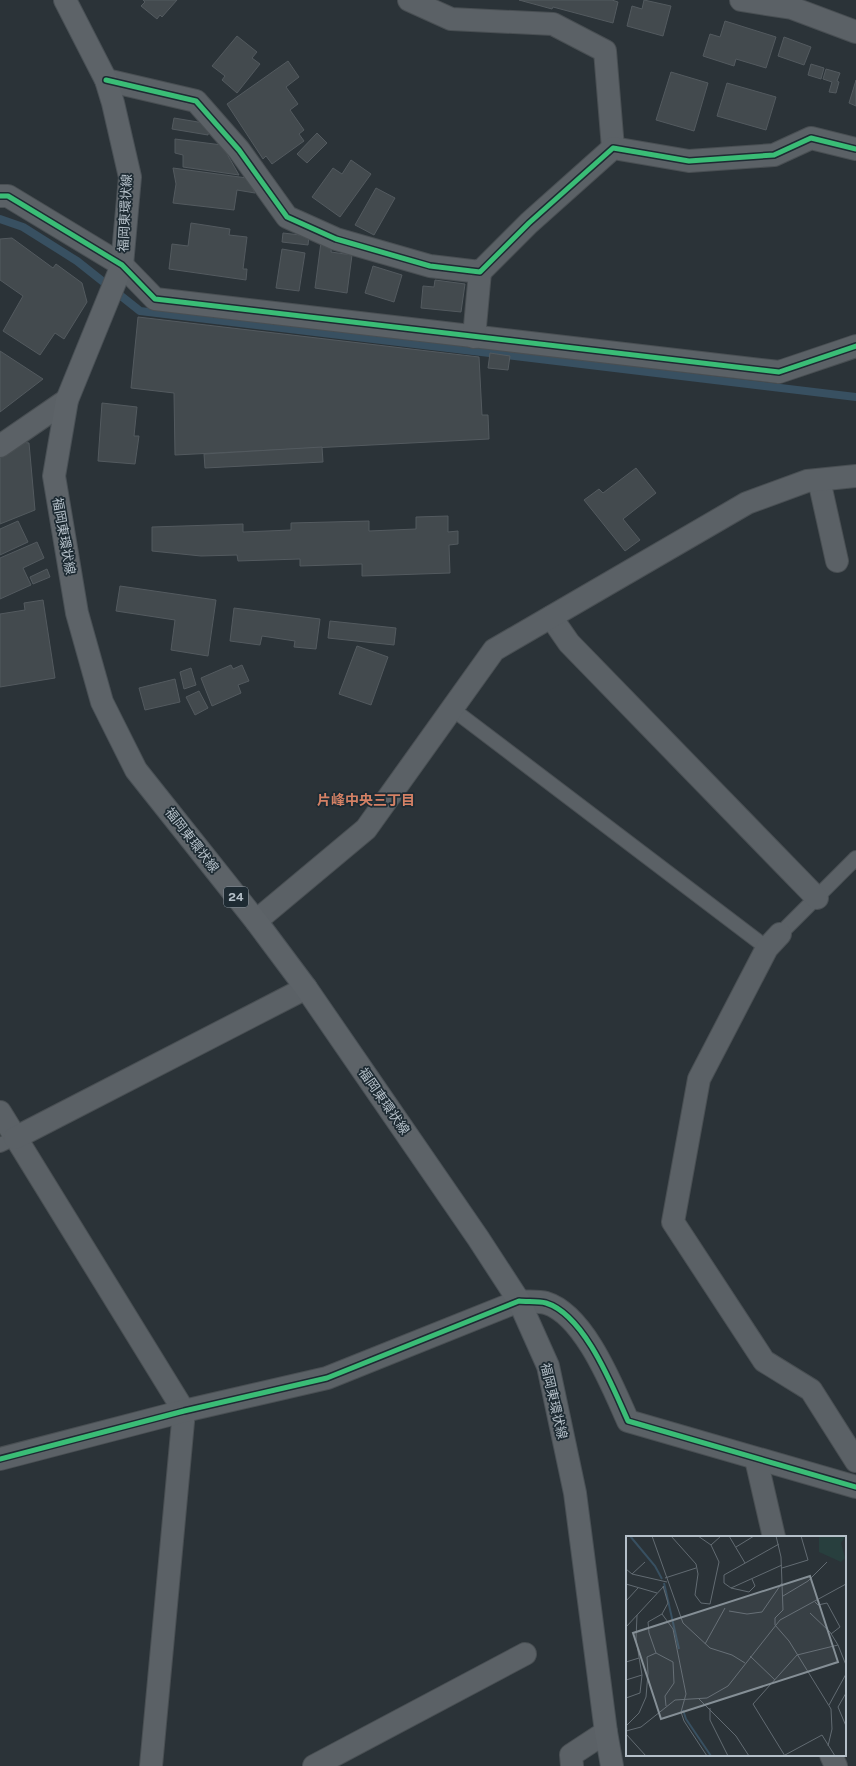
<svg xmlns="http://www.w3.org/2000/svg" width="856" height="1766" viewBox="0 0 856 1766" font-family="'Public Sans','Noto Sans JP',sans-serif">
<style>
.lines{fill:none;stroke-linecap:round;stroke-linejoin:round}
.stream{stroke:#385061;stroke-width:8}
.building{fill:#434a4e;stroke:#535a5f}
.service-casing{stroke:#494f53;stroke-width:16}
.minor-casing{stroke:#494f53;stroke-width:24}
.tertiary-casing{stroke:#494f53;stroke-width:24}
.primary-casing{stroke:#495055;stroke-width:24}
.service{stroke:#5b6166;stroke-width:14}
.minor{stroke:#5b6166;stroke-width:22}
.tertiary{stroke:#5b6166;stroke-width:22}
.primary{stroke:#5d6368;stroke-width:22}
.cycleway-casing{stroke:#1e2b33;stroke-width:8}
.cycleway{stroke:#3abd76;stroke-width:5}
.labels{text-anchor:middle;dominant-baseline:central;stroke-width:3.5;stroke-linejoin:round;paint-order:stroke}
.shield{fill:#1e2b33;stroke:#88939c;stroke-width:1}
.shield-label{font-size:12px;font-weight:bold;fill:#b5c0c9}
.street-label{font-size:13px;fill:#b5c0c9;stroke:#1e2b33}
.neighbourhood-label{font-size:14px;font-weight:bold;fill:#d48165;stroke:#1e2b33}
.inset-river{fill:none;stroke:#385061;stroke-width:2}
.inset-road{fill:none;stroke:#626b72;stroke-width:1}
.view{fill:#858f96;fill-opacity:0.15;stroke:#858f96;stroke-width:2}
.inset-edge{fill:none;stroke:#b5c0c9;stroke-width:2}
</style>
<rect width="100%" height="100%" fill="#2b3338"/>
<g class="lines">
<polyline class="stream" points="0,219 23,227 77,261 140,311 856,397"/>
</g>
<g class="building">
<polygon points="143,0 177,0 162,17 160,15 157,19 141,6 145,2"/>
<polygon points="519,0 612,0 618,2 613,23 553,7 552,9"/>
<polygon points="644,0 671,6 663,36 627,26 632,6 642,9"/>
<polygon points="725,21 776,37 766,68 736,59 734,66 703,56 710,34 720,37"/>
<polygon points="237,36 257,52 252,58 260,64 237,93 222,80 225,76 212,66"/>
<polygon points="784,37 811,47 804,65 778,56"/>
<polygon points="288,61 299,77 286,87 298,104 290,110 304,130 299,134 304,141 272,164 266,156 263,159 227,104"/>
<polygon points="811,64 824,68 821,79 808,75"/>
<polygon points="826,69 840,73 837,81 839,82 836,93 829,92 832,82 823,79"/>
<polygon points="671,72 708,83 694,131 656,120"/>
<polygon points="856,80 856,106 849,103"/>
<polygon points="727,83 776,97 766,130 717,116"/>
<polygon points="174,118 210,124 208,135 172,129"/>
<polygon points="317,133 327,143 307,163 297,154"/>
<polygon points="175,139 222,145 239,175 183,167 183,155 175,153"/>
<polygon points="351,160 371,174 340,217 312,197 333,168 342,174"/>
<polygon points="173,168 247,178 255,193 237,190 234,210 173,203 176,184"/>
<polygon points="376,188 395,198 374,235 355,225"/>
<polygon points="191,223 230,229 229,235 247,237 243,269 247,269 246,280 169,269 172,244 188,246"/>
<polygon points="283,233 309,236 308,245 282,242"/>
<polygon points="12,238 53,268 56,264 82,283 87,302 64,339 55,333 40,355 3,331 23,296 0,280 0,239"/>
<polygon points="321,242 332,244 331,252 352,255 347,293 315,288"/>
<polygon points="282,249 305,253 299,291 276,288"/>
<polygon points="373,266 402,275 394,302 365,293"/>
<polygon points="435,280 465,284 461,312 421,308 423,286 434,287"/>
<polygon points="138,317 479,357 482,415 488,415 489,439 175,455 174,393 131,388"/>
<polygon points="0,351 43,379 0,412"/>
<polygon points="490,353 510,356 508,370 488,368"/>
<polygon points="102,403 137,407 134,436 139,436 135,464 98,461"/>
<polygon points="14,441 29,443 35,510 0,524 0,450"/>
<polygon points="322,447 323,462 205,468 204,454"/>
<polygon points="636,468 656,493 623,519 640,540 625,551 584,500 599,489 603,493"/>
<polygon points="448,516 448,532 458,531 458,544 449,545 450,573 362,576 362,564 300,566 300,559 238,561 237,555 201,556 152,551 152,527 243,524 243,532 291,530 291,523 369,521 369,531 416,529 416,517"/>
<polygon points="18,521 28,542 0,555 0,529"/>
<polygon points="37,542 44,558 23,568 31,585 0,599 0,558"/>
<polygon points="47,569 50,577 33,584 30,577"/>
<polygon points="120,586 216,600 208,656 171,650 175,620 116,611"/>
<polygon points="43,600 55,678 0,687 0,614 25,610 24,603"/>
<polygon points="234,608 320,619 316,649 294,647 295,641 262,636 260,645 230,641"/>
<polygon points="330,621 396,628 394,645 328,638"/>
<polygon points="357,646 388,657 371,705 339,694"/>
<polygon points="231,665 233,669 242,665 249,681 238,685 241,693 212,706 201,678"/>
<polygon points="191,668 196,685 184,689 180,672"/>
<polygon points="175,679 180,702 145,710 139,688"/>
<polygon points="199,691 208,708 195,715 186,697"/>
</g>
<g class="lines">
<g class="service-casing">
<g id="service">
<polyline points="451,708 767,948"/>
<polyline points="780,934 856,858"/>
<polyline points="0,1145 15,1138"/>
</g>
</g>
<g class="minor-casing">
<g id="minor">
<polyline points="409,0 451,19 553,24 605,51 613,148"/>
<polyline points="741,0 792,8 856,32"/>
<polyline points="106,80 196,101 239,150 287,217 336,239 430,266 480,272 529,223 613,148 689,161 774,155 811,138 856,149"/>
<polyline points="122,265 155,299 779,372 856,346"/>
<polyline points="474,337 480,272"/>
<polyline points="0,446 67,400"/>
<polyline points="819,480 837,561"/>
<polyline points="551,617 569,643 817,898"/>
<polyline points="256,921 366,829 494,650 747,503 807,481 856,476"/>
<polyline points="780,934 767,948 699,1079 673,1222 764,1361 811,1390 856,1461"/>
<polyline points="0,1112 184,1411 151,1766"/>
<polyline points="15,1138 306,988"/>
<path d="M 0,1459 L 184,1411 L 327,1378 L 519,1301 C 527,1302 538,1301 546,1303 C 585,1315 613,1388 628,1421 L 856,1487"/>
<polyline points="756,1459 774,1537"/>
<polyline points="831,1755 836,1766"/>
<polyline points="314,1766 525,1654"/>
<polyline points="572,1766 571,1755 606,1732"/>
</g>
</g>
<g class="tertiary-casing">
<polyline id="tertiary" points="0,196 8,196 122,265"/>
</g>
<g class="primary-casing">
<polyline id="primary" points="65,0 106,80 113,103 130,177 122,265 67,400 54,476 77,613 102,702 136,770 256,921 306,988 478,1238 519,1301 548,1366 575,1493 606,1732 612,1766"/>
</g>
<use href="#service" class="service"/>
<use href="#minor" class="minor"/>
<use href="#tertiary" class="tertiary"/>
<use href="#primary" class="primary"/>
<g class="cycleway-casing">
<g id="cycleway">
<polyline points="106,80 196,101 239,150 287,217 336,239 430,266 480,272 529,223 613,148 689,161 774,155 811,138 856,149"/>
<polyline points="0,196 8,196 122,265 155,299 779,372 856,346"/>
<path d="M 0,1459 L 184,1411 L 327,1378 L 519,1301 C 527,1302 538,1301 546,1303 C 585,1315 613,1388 628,1421 L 856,1487"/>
</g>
</g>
<use href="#cycleway" class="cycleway"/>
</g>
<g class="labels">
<rect class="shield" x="224" y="887" width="24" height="20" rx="3"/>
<g class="shield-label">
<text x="236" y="897">24</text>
</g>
<g class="street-label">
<text transform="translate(125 213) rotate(-87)">福岡東環状線</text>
<text transform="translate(64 536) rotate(80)">福岡東環状線</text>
<text transform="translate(192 840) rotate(52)">福岡東環状線</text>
<text transform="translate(384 1101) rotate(55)">福岡東環状線</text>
<text transform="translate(554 1401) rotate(77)">福岡東環状線</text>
</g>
<g class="neighbourhood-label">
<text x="366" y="800">片峰中央三丁目</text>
</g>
</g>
<g transform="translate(626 1536)">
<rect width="220" height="220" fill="#2b3338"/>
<path d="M 193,0 L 220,0 L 215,7 L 219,22 L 215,26 L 193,16 Z" fill="#283f3e"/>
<path class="inset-river" d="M 4,0 L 29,30 L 36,43M 38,47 L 53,113M 57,174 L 60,183 L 85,220"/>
<path class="inset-road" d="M 26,0 L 57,87 L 84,112 L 106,119 L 119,127M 45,0 L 70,28 L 72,38 L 69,59 L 75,67 L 84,68 L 93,26 L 85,9 L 72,0M 103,0 L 119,27M 150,0 L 155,21 L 157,74 L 149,82 L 149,89 L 163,105 L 205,173 L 206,193 L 202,210M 153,8 L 98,39 L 98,47 L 105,52 L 156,29M 85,9 L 95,0M 110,11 L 128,0M 156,32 L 182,24 L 175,0M 0,33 L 6,38 L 41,46M 6,38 L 19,26M 39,42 L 70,32M 0,48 L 31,57M 37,50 L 42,67 L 36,78 L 22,86 L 23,97 L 30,117 L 47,126 L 48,147 L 39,160 L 40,170M 105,52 L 123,56 L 129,50 L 126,43M 157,60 L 182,45 L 201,26M 0,65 L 12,52M 189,66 L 192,69 L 201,67 L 214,91 L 205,98M 103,75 L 121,78 L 136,76 L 156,47M 184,77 L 204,96 L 212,109M 36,78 L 47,93 L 60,158 L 55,176 L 58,185 L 81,220M 0,91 L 38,50M 79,108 L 99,72M 124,120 L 149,144M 0,126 L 13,122M 0,144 L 16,139M 220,157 L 212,171 L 220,190M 0,162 L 14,157 L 16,139 L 10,103 L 11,79M 73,163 L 110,200 L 123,220M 203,169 L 220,138M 84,172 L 84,184 L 102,220M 0,190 L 13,177 L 20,161 L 22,137 L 21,121 L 30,117M 0,195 L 15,191 L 49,164 L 81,162 L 102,150 L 154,84 L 220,48M 0,198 L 20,220M 159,219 L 196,199 L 209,220M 159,220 L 127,168 L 171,119 L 212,109 L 220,129"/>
<path class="view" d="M 184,40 L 212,126 L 35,183 L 7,97 Z"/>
<rect width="220" height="220" class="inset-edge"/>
</g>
</svg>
